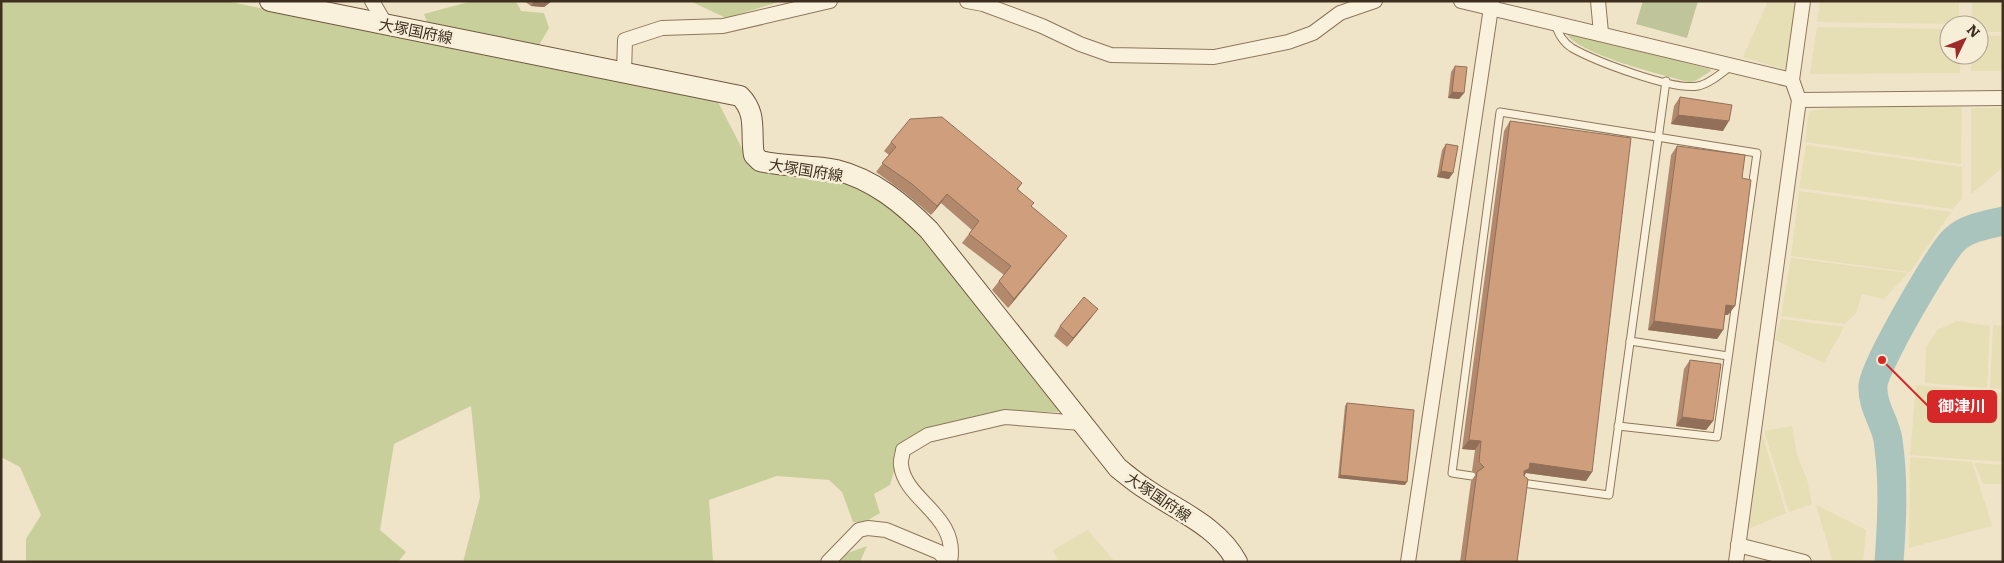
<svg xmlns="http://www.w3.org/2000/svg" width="2004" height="563" viewBox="0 0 2004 563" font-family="Literata,'Noto Sans JP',serif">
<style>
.farmland{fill:#e6deb5}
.green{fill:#c9cf9b}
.cemetery{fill:#bfc49a}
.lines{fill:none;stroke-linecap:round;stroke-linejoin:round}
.river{stroke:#a9c4bc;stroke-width:29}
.lane-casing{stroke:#8d765c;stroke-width:9}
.street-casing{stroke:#8d765c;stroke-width:16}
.secondary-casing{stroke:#6f573f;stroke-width:22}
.lane{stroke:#faf1dc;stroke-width:7}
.street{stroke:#faf1dc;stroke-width:14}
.secondary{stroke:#faf1dc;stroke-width:20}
.wall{fill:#b2896c}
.shaded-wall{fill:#916f58}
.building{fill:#cf9f7d;stroke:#916f58}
.labels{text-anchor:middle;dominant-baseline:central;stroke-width:5;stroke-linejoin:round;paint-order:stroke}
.street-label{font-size:15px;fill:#3d2e20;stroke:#f7eed8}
.leader{fill:none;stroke:#d62828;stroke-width:2}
.callout-dot{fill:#d62828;stroke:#f7eed8;stroke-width:2}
.callout{fill:#d62828;stroke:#d62828;stroke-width:2}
.callout-label{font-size:16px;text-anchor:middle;font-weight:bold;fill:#fff}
</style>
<rect width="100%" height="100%" fill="#f0e4c8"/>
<g class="farmland">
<polygon points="1768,1 1800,1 1786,70 1743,57"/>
<polygon points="1820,1 1959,1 1959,24 1817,22"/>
<polygon points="1972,1 2003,1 2003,32 1979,32 1979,25 1972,25"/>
<polygon points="1817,27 1949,29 1949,55 1961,55 1960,73 1810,74"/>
<polygon points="1979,35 2003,36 2003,71 1971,71 1971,55 1979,55"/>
<polygon points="1839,107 1962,107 1961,164 1805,142 1809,111"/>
<polygon points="1971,108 2003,108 2003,167 1971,194"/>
<polygon points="1806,145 1962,167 1962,198 1953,209 1799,188"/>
<polygon points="1799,191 1951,212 1910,272 1791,256"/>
<polygon points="1791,258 1908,273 1884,299 1862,294 1856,313 1845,324 1781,316"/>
<polygon points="1781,319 1844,327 1824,363 1775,340"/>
<polygon points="1957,321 1990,326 1987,388 1925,383 1926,347 1937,330"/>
<polygon points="1993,325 2003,326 2003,389 1990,388"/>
<polygon points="1916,385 2003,393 2003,462 1910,455"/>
<polygon points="1792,426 1797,456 1807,479 1812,504 1789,512 1764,431"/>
<polygon points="1761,430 1786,513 1746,530"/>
<polygon points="1910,457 1972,462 1992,526 1909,548"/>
<polygon points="1974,463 2003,465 2003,484 1983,484"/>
<polygon points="1816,505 1866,530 1863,562 1833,562"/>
<polygon points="1088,530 1115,562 1055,562 1057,559 1053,550"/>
</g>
<g class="green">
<polygon points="1,1 226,1 718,102 746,156 837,179 882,198 926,239 1059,408 1058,412 1001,411 925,431 907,438 900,451 890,485 874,494 880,513 865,522 853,522 842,492 829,480 777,476 709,500 713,562 463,562 480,497 471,406 394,444 380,530 406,552 398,562 26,562 26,539 41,515 20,467 1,457"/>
<polygon points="472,1 516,1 521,11 544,13 549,28 539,45 428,25 424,14"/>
<polygon points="690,1 782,1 726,18"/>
<path d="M 1566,32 L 1710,69 L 1711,71 L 1695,81 L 1689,82 C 1665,76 1573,53 1566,32 Z"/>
<polygon points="867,546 860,562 839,562 848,553"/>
</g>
<polygon class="cemetery" points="1643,1 1698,1 1687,38 1636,24"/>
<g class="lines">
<path class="river" d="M 1889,562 C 1892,521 1894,481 1888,440 C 1885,421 1872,407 1873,386 C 1873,368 1939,255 1954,240 C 1966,228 1986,225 2003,221"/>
<g class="lane-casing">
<g id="lane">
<path d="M 1556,24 C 1557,33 1564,43 1572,48 C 1595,61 1673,91 1698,86 C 1709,84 1722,73 1731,66"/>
<polyline points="1630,341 1728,356"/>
<polyline points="1472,476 1452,473 1500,112 1757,153 1717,437 1618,426"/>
<polyline points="1522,483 1609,495 1666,81"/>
</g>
</g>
<g class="street-casing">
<g id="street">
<polyline points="372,1 386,25"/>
<polyline points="967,1 983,4 1042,26 1080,44 1111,55 1214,57 1288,42 1313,33 1340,13 1375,1"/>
<polyline points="1461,1 1792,80"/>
<polyline points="1598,1 1601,33"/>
<polyline points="624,72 625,40 662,28 723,26 830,1"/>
<polyline points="1799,100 2003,98"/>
<polyline points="1738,545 1804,562"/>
<polyline points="828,562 859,530 868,528 886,530 939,552 948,562"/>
<path d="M 950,562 C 959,515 905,501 901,465 C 900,460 903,454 903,450 L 928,435 L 1005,417 L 1081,423"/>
<polyline points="1408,562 1492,1"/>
<polyline points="1736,562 1799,100 1792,80 1803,1"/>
</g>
</g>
<g class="secondary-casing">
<path id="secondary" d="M 270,1 L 740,96 C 758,114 750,133 754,155 L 760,161 C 785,167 811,165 836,170 C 873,179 903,204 929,230 L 1118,468 C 1127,475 1136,483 1146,489 C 1178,511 1218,526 1237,562"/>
</g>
<use href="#lane" class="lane"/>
<use href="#street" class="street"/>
<use href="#secondary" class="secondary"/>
</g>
<g class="wall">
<polygon points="524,1 552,1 544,7 531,6"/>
<polygon points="1455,66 1464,93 1459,99 1448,98 1451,72"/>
<polygon points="1680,97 1723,131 1671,124 1674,106"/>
<polygon points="1510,121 1592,472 1586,481 1526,473 1524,476 1517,562 1460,562 1471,481 1476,474 1472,471 1475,450 1462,449 1504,131"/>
<polygon points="891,142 1022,183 1018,189 1060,245 1008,308 992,290 1004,275 962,243 972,230 941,203 931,215 905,193 876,172 889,155 884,151"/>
<polygon points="1446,144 1449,179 1437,177 1442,150"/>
<polygon points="1677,146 1742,178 1728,315 1725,315 1723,330 1717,339 1648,330 1671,155"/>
<polygon points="1091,318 1067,347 1054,336 1060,326"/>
<polygon points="1690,360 1713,421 1706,430 1676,426 1684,369"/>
<polygon points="1347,403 1405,485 1338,478 1345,406"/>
</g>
<g class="shaded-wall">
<polygon points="534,1 552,1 544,7 531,6"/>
<polygon points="1452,92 1464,93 1459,99 1448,98"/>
<polygon points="1678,115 1729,121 1723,131 1671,124"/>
<polygon points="1441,171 1453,173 1449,179 1437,177"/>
<polygon points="947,194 941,203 931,215 937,206"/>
<polygon points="1067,236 1060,245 1008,308 1014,299"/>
<polygon points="1726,305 1735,306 1728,315 1720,314"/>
<polygon points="1098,309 1091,318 1067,347 1073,338"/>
<polygon points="1654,321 1723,330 1717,339 1648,330"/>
<polygon points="1682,417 1713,421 1706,430 1676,426"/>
<polygon points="1469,440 1481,441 1475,450 1462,449"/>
<polygon points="1530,463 1592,472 1586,481 1526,473 1523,478 1518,480"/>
<polygon points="1340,475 1407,482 1405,485 1338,478"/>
</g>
<g class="building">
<polygon points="1455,66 1467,67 1464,93 1452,92"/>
<polygon points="1680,97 1732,105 1729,121 1678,115"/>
<polygon points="942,117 1022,183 1017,189 1034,203 1031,206 1067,236 1014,299 999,281 1011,266 969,234 979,221 947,194 937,206 912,184 882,163 896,147 891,142 910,119"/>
<polygon points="1510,121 1631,138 1592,472 1530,463 1529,469 1524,471 1524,476 1528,479 1517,562 1465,562 1477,472 1484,467 1479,462 1481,441 1469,440"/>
<polygon points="1446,144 1458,146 1453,173 1441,171"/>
<polygon points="1677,146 1745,155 1742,178 1751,180 1735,306 1726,305 1723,330 1654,321"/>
<polygon points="1084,297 1098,309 1073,338 1060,326"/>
<polygon points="1690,360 1721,364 1713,421 1682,417"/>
<polygon points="1347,403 1414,410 1407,482 1340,475"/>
</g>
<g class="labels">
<g class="street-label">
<text transform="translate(416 30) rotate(11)">大塚国府線</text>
<text transform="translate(806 169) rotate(9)">大塚国府線</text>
<text transform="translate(1159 496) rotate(34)">大塚国府線</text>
</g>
</g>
<path class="leader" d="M1882 360L1928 406"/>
<circle class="callout-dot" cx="1882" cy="360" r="5"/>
<rect class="callout" x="1928" y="391" width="68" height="31" rx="5"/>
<g class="callout-label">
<text x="1962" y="412">御津川</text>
</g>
<rect width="2004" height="563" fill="none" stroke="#3d2e20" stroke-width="5"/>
<g transform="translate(1964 40) rotate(47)"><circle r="24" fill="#f7eed8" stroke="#ada18e"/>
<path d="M0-4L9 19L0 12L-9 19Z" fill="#9e2a2b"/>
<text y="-8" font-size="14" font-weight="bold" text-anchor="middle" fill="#3d2e20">N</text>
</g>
</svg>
